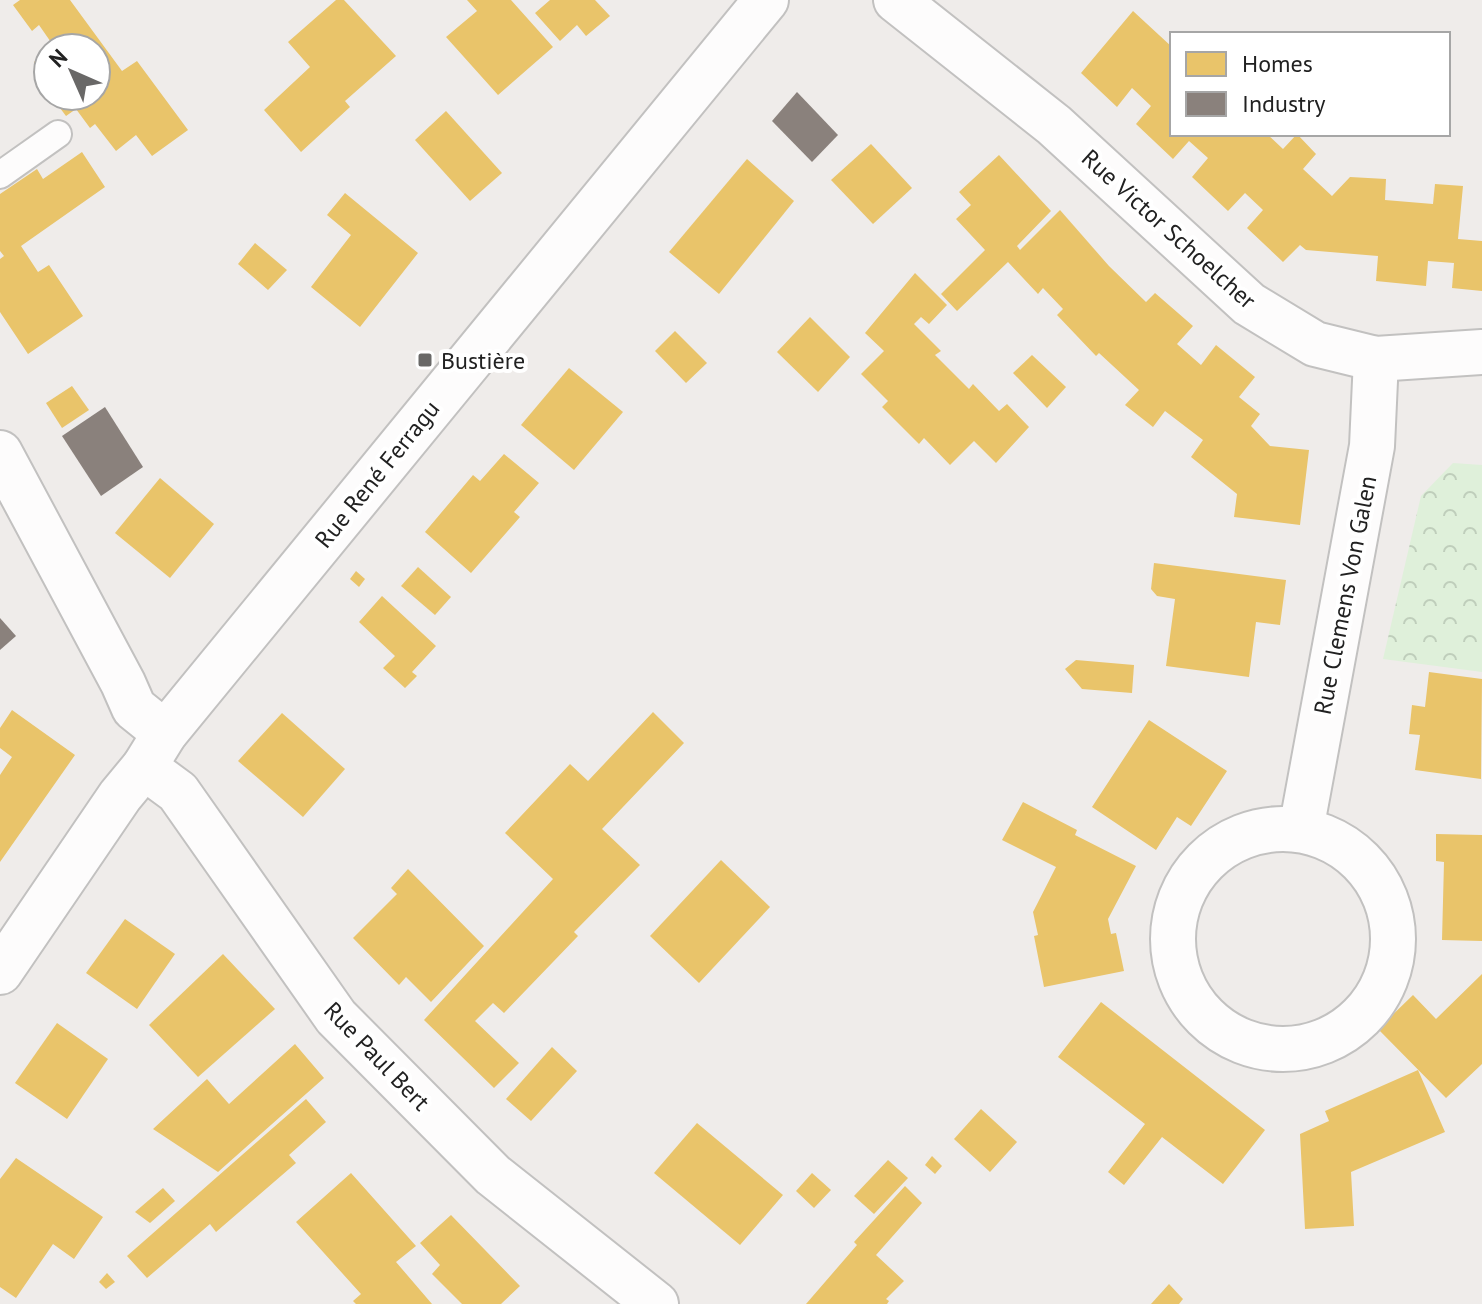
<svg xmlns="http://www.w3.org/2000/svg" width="1482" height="1304" viewBox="0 0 1482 1304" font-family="'PT Sans',sans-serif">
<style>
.park{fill:url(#park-crowns)}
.homes{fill:#e9c46a}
.industry{fill:#8a817c}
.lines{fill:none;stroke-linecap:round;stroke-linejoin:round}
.service-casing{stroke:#c2c1c0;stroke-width:30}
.minor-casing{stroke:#c2c1c0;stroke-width:48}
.service{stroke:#fdfcfc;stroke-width:26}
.minor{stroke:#fdfcfc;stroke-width:44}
.poi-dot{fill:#696867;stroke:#fff;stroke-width:3}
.labels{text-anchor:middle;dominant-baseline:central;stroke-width:8;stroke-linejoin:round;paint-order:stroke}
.street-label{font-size:24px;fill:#212121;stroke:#fff}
.poi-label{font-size:24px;fill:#212121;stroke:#fff;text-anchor:start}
</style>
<defs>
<pattern id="park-crowns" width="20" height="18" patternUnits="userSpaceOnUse" patternTransform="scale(2)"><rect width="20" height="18" fill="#dff0da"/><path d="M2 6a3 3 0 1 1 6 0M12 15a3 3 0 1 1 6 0" fill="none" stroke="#bfcebb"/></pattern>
</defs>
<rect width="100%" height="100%" fill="#efecea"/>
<polygon class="park" points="1453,463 1482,465 1482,672 1383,659 1421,496"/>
<g class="homes">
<polygon points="20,0 70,0 122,71 137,61 188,130 152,156 136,135 116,151 95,124 90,128 76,109 66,116 51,96 96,96 96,48 55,48 39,25 32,31 13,5"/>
<polygon points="336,0 344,0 396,56 345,101 350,107 301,152 264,110 310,67 288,42"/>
<polygon points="467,0 511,0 553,47 498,95 446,37 477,11"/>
<polygon points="550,0 595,0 610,16 586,36 577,25 560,41 535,13"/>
<polygon points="1133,11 1172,47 1172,134 1267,134 1283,149 1297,134 1316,154 1303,169 1332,196 1350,177 1386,179 1385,200 1433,204 1435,184 1463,186 1458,239 1482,241 1482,291 1452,288 1454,263 1428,261 1426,286 1376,281 1378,256 1306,250 1300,245 1283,262 1247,228 1263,210 1245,193 1228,211 1192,177 1208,158 1189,141 1173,159 1136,124 1151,106 1132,88 1117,107 1081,73"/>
<polygon points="48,52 48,81 34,62"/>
<polygon points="446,111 502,173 470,201 415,140"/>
<polygon points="871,144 912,188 873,224 831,180"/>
<polygon points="82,152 105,187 21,246 38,272 49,265 83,316 28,354 0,312 0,259 4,256 0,251 0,194 37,169 43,179"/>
<polygon points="999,155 1051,211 1017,246 1020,250 1060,210 1109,266 1146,302 1155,293 1193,326 1177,344 1201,365 1216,345 1255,377 1239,397 1260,414 1251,426 1270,446 1309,450 1300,525 1234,517 1237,494 1191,457 1203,440 1165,411 1153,427 1125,405 1139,390 1099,353 1096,356 1057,315 1063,309 1043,288 1038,294 1008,262 957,311 941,294 985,250 956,219 971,205 959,192"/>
<polygon points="747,159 794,201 719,294 669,252"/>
<polygon points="345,193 418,253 360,327 311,287 351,235 327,215"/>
<polygon points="255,243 287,270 268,290 238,264"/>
<polygon points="915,273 947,305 929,324 921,317 914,324 941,351 935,355 969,389 973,384 999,411 1007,404 1029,427 996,463 974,441 950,465 924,438 919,444 882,407 888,401 861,374 884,351 865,333"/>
<polygon points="810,317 850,357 818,392 777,352"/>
<polygon points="675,331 707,363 686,383 655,351"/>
<polygon points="1032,355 1066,387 1047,408 1013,373"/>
<polygon points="569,368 623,412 574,470 521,425"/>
<polygon points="72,386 89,410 62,428 46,403"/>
<polygon points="504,454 539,483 514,512 520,517 471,573 425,532 473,475 480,481"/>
<polygon points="160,478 214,524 170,578 115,533"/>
<polygon points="1154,563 1286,580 1280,625 1256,622 1249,677 1166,666 1175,599 1157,596 1151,589"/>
<polygon points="418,567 451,597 435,615 401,586"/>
<polygon points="356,571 365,579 359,587 350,579"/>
<polygon points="382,596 436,646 412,672 417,676 405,688 383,668 395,656 359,622"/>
<polygon points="1076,660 1134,665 1132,693 1082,689 1065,669"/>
<polygon points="1429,672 1482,679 1481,779 1415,770 1420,735 1409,734 1412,705 1425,707"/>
<polygon points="12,710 75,755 0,862 0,775 12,757 0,748 0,728"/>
<polygon points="653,712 684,743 602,829 640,865 574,932 578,936 504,1013 493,1003 475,1021 519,1063 494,1088 424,1020 553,879 505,833 570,764 588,781"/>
<polygon points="282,713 345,769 303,817 238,761"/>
<polygon points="1149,720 1227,771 1191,826 1177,817 1156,850 1092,807"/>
<polygon points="1023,802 1077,830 1075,835 1136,866 1108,919 1111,934 1116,933 1124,971 1044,987 1034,936 1038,935 1033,912 1056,867 1002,840"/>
<polygon points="1436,834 1482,835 1482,941 1442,940 1444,862 1436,861"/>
<polygon points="721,860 770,907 699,983 650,936"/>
<polygon points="408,869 484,946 431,1002 406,977 399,985 353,938 397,894 391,888"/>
<polygon points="125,919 175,954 137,1009 86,973"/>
<polygon points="223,954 275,1009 198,1077 149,1025"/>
<polygon points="1482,974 1482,1064 1446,1098 1378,1029 1413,995 1436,1019"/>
<polygon points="1101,1002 1265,1130 1223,1184 1162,1137 1124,1185 1108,1172 1145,1124 1058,1057"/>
<polygon points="57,1023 108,1059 67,1119 15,1083"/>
<polygon points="295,1044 324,1078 218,1172 153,1129 207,1079 229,1104"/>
<polygon points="552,1047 577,1071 531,1121 506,1099"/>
<polygon points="1418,1070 1445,1132 1351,1172 1354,1226 1305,1229 1300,1134 1329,1121 1325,1111"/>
<polygon points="306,1099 326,1122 289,1155 296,1163 216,1232 210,1224 147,1278 127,1256"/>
<polygon points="981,1109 1017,1142 990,1172 954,1139"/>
<polygon points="697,1123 783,1195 740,1245 654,1173"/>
<polygon points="932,1156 942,1166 935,1174 925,1165"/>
<polygon points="16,1158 103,1217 74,1259 53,1244 16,1298 0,1287 0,1179"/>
<polygon points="888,1160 908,1178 874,1214 854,1196"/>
<polygon points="351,1173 416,1246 396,1262 432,1304 356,1304 353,1301 361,1294 296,1222"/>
<polygon points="812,1173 831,1190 814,1208 796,1191"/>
<polygon points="905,1186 922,1203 876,1255 904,1281 886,1299 889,1301 887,1304 806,1304 857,1245 854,1242"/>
<polygon points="163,1188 175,1201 150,1223 135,1212"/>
<polygon points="451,1215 520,1286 501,1304 462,1304 432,1274 440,1265 420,1243"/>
<polygon points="107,1273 115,1282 106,1289 99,1282"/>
<polygon points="1169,1284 1183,1299 1179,1304 1151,1304"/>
</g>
<g class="industry">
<polygon points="797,92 838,135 812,162 772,121"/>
<polygon points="105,407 143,467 101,496 62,436"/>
<polygon points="0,618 16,636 0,650"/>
</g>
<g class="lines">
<g class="service-casing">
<polyline id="service" points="0,175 58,134"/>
</g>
<g class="minor-casing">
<g id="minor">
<polyline points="896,0 1054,125 1249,304 1315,344 1376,359 1482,352"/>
<polyline points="0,453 123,683 134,708 165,733"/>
<polyline points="144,767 178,792 336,1017 493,1175 656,1304"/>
<circle cx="1283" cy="939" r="110"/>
<polyline points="1301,830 1372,446 1376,359"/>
<polyline points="0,972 120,796 144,767 165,733 766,0"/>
</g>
</g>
<use href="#service" class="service"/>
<use href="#minor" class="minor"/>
</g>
<rect class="poi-dot" x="417" y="352" width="16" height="16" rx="4"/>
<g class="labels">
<g class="street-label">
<text transform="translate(1169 229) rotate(42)">Rue Victor Schoelcher</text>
<text transform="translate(377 474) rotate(-51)">Rue René Ferragu</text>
<text transform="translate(1345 595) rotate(-79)">Rue Clemens Von Galen</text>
<text transform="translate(377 1056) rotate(46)">Rue Paul Bert</text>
</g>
<g class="poi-label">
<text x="441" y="360">Bustière</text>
</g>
</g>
<rect x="1170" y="32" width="280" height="104" fill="#ffffff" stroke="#a6a6a6" stroke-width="2"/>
<rect x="1186" y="52" width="40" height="24" fill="#e9c46a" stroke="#a6a6a6" stroke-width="2"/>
<text x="1242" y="72" font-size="24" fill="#212121">Homes</text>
<rect x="1186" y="92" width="40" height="24" fill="#8a817c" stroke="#a6a6a6" stroke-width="2"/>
<text x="1242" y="112" font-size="24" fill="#212121">Industry</text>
<g transform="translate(72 72) rotate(315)"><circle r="38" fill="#ffffff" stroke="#a6a6a6" stroke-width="2"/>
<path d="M0-6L14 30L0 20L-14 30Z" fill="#696867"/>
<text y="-12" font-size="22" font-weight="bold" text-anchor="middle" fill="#212121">N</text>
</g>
</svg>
